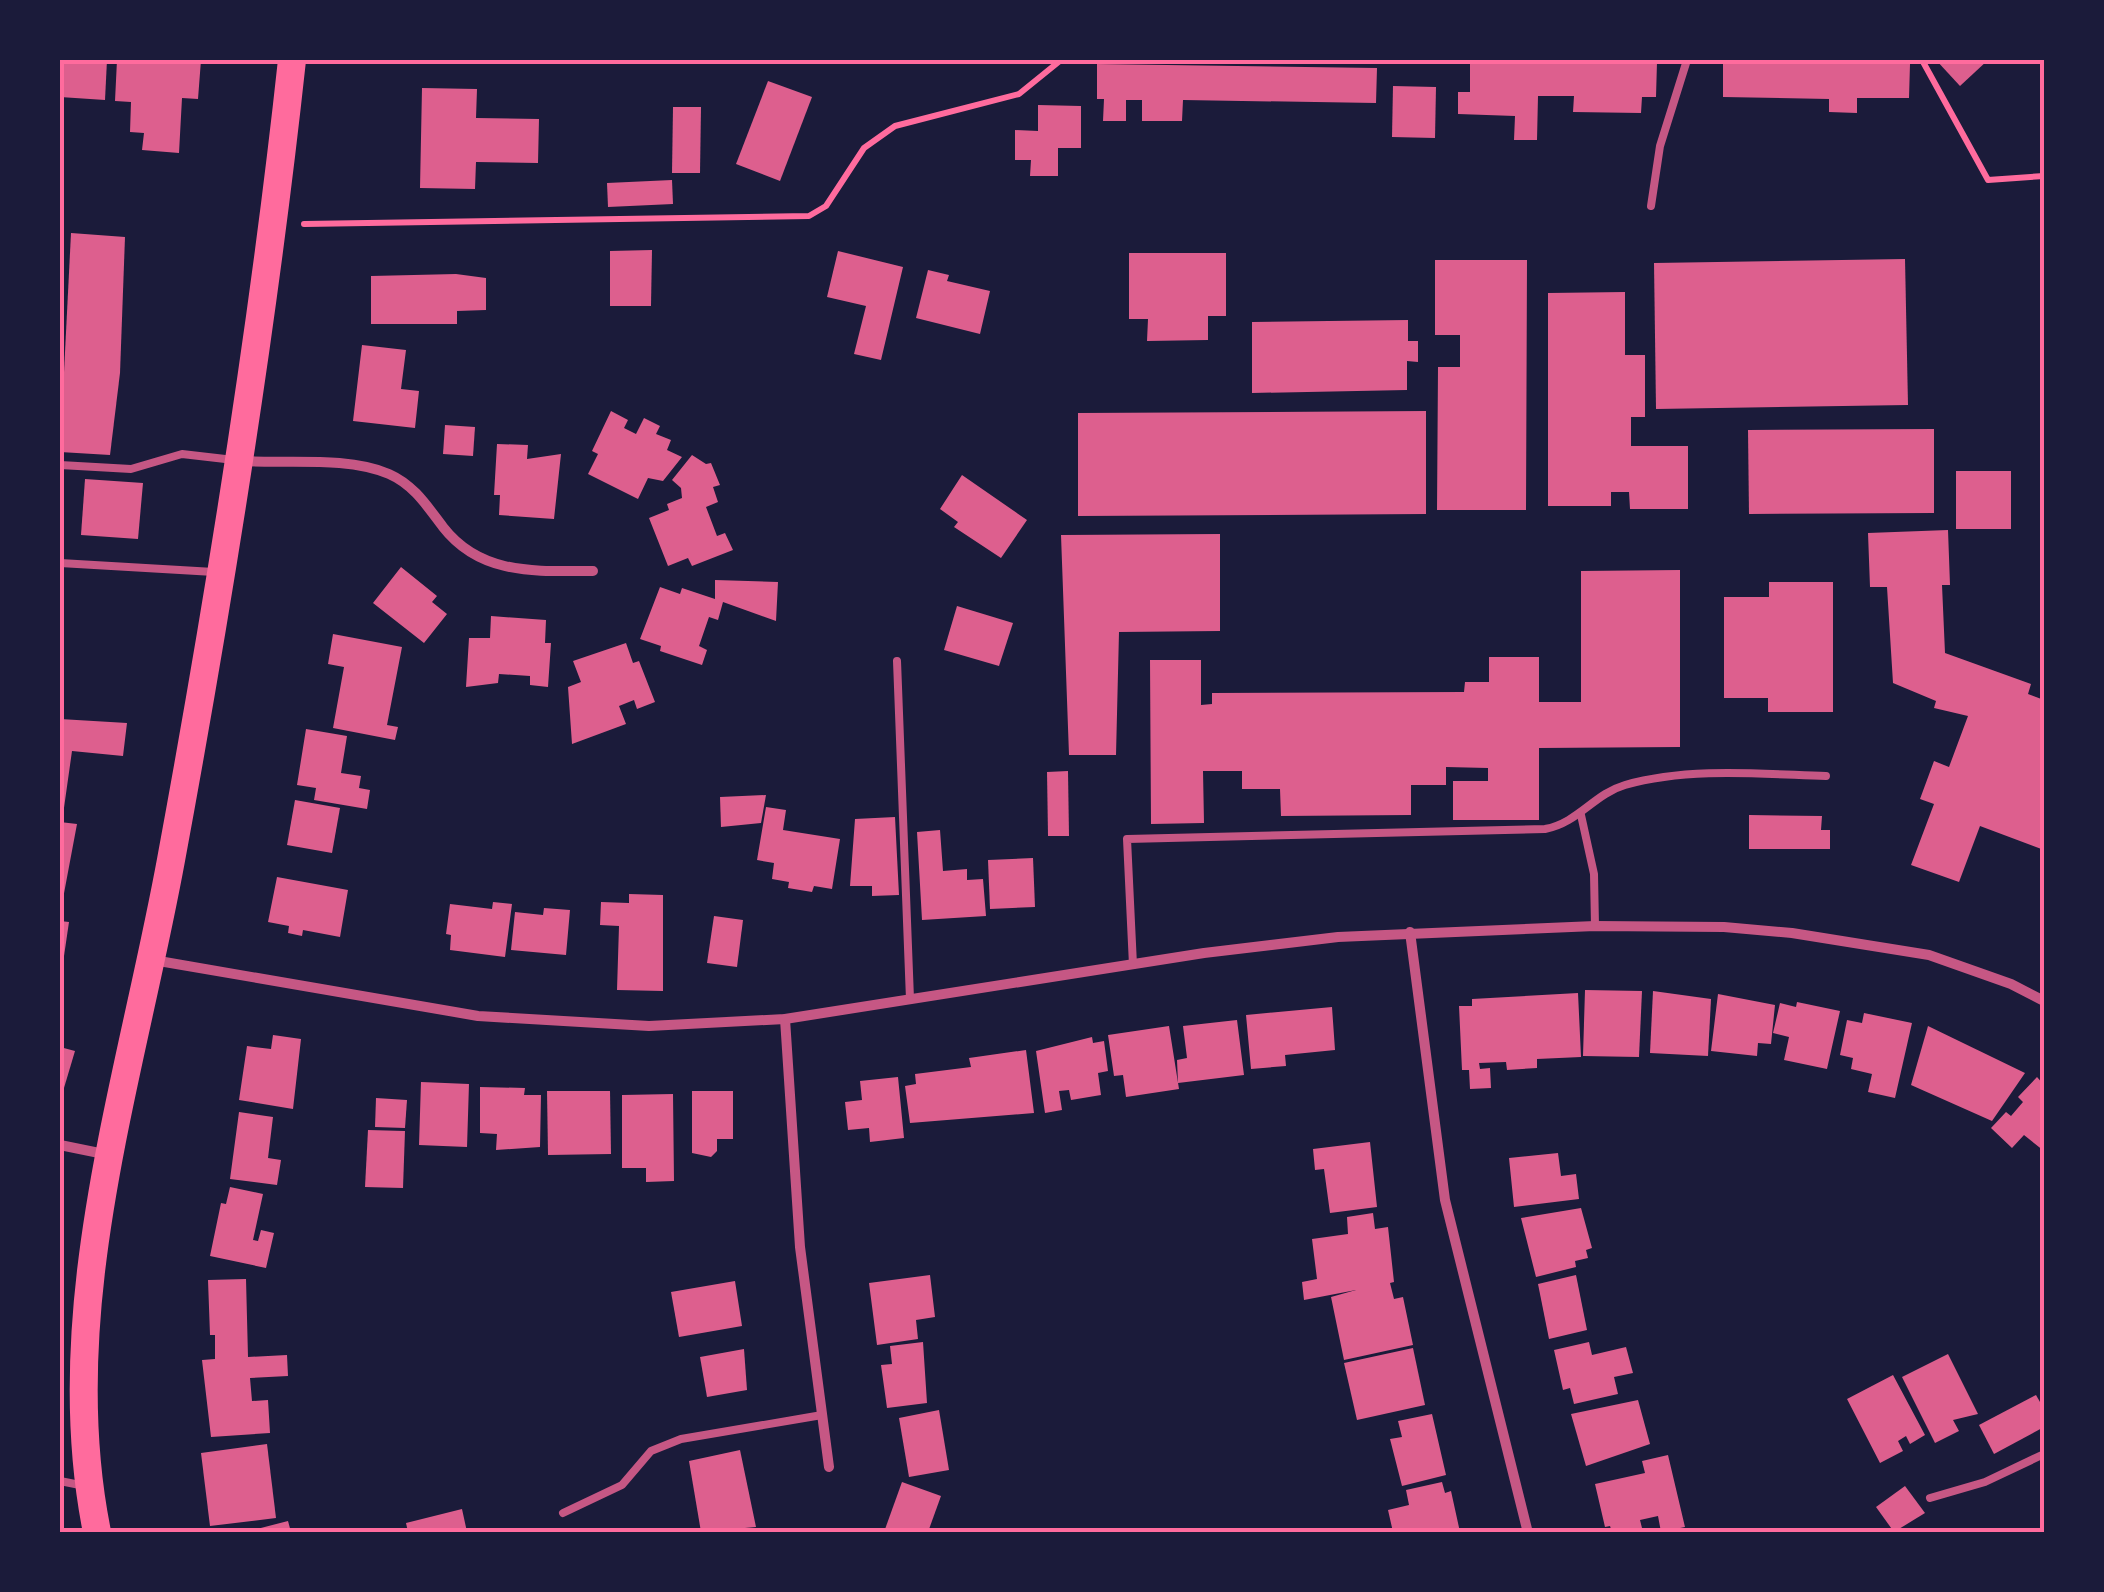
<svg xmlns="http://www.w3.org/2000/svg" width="2104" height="1592" viewBox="0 0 2104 1592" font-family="Lora,serif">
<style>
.building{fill:#dd5f8e}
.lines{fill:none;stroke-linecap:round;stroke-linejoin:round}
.path{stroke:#ff6b9d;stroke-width:6}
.service{stroke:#c65784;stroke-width:8}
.minor{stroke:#c65784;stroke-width:10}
.trunk{stroke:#ff6b9d;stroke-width:28}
.neatline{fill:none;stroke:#ff6b9d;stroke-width:4}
</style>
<rect width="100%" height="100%" fill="#1b1b3a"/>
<g class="building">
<polygon points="60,60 107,60 105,100 60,97"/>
<polygon points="117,60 201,60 198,99 182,98 179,153 142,150 144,133 130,132 131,102 115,101"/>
<polygon points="1470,60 1657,62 1656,97 1642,97 1641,113 1573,112 1574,96 1538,96 1537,140 1514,140 1515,116 1458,114 1458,92 1470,92"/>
<polygon points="1936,60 1988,60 1960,86"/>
<polygon points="1723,61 1910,64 1909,98 1857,98 1857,113 1829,112 1829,99 1723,97"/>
<polygon points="1097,64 1377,68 1376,103 1183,100 1182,121 1142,121 1142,100 1126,100 1126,121 1103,121 1104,99 1097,99"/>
<polygon points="768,81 812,97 780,181 736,164"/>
<polygon points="1393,86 1436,87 1435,138 1392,137"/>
<polygon points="422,88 477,89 476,118 539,119 538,163 476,162 475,189 420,188"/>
<polygon points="1038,105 1081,106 1081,148 1058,148 1058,176 1030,176 1031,160 1015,160 1015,130 1038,131"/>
<polygon points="673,107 701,107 700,173 672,173"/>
<polygon points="672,180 673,204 608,207 607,183"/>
<polygon points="71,233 125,237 120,373 110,455 60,452"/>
<polygon points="652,250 651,306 610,306 610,251"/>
<polygon points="838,251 903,267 881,360 854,354 866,306 827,297"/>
<polygon points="1129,253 1226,253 1226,316 1208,316 1208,340 1147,341 1148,319 1129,319"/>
<polygon points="1905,259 1908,405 1656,409 1654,263"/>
<polygon points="1435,260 1527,260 1526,510 1437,510 1438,367 1460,367 1460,335 1435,335"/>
<polygon points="928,270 949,275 947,281 990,291 980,334 916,318"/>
<polygon points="456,274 486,278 486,310 457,311 457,324 371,324 371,276"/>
<polygon points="1625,292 1625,355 1645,355 1645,417 1631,417 1631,446 1688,446 1688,509 1630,509 1629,492 1611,492 1611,506 1548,506 1548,293"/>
<polygon points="1408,320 1408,341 1418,341 1418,362 1407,361 1407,390 1252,393 1252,322"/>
<polygon points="362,345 406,350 401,389 419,391 415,428 353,421"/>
<polygon points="611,411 628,420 624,428 636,434 644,418 660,426 656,434 671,440 667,450 682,457 663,481 648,478 638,499 588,474 598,454 592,451"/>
<polygon points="1426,411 1426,514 1078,516 1078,413"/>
<polygon points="445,425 475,427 473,456 443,454"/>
<polygon points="1934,429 1934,513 1749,514 1748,430"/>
<polygon points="497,444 528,445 527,459 561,454 554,519 499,515 500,495 494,495"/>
<polygon points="692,455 706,464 711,463 720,485 713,487 718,502 706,507 717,536 725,533 733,550 692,566 688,558 668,566 649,518 669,510 667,504 682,498 681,488 672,480"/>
<rect x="1956" y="471" width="55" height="58"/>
<polygon points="962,475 1027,520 1001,558 954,527 958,522 940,509"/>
<polygon points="85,479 143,483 138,539 81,535"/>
<polygon points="1948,530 1950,585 1942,585 1945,653 2031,684 2028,694 2044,700 2044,850 1980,826 1959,882 1911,865 1934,804 1920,799 1934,761 1949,767 1968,716 1934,708 1936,701 1893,683 1887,587 1870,587 1868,533"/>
<polygon points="1220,534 1220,631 1119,632 1116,755 1069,755 1061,535"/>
<polygon points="401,567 437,596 432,602 447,614 424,643 373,603"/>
<polygon points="1680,570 1680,747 1539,748 1539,820 1453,820 1453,781 1488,781 1488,768 1446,767 1446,785 1411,785 1411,815 1281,816 1280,789 1242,789 1242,771 1203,771 1204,823 1151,824 1150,660 1201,660 1201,705 1212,704 1212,693 1464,692 1465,682 1489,682 1489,657 1539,657 1539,702 1581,702 1581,571"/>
<polygon points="715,580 778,582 776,621 723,602 718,620 709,617 699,646 707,650 702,665 660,651 661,646 640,639 660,587 680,594 682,588 715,599"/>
<polygon points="1769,582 1833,582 1833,712 1768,712 1768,698 1724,698 1724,597 1769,597"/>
<polygon points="957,606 1013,623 999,666 944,650"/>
<polygon points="491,616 546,620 545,643 551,643 548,687 530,685 530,676 499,674 498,683 466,687 469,638 490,638"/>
<polygon points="333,634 402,647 387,725 398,727 395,740 333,728 344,667 328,664"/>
<polygon points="626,643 633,663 639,661 655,702 637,709 634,700 619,706 626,724 572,744 568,687 581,682 573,661"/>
<polygon points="60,719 127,723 123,756 72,751 62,822"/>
<polygon points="306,729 347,736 341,773 361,776 359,788 370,790 367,809 314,800 316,788 297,785"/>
<polygon points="1068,771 1069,836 1048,836 1047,772"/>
<polygon points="766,795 761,823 721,827 720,797"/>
<polygon points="295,800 340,808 332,853 287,845"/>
<polygon points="766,807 786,810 783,830 840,839 832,889 814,886 812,892 788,888 789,882 772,879 774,863 757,860"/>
<polygon points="1749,815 1822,816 1821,830 1830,830 1830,849 1749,849"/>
<polygon points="895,817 899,895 872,896 872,886 850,886 855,819"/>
<polygon points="60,822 77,824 62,904 60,904"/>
<polygon points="940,830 943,871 967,869 967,880 983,879 986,916 922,920 917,832"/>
<polygon points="1033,858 1035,907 990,909 988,860"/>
<polygon points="277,877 348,890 340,937 303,930 302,936 288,933 289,926 268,922"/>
<polygon points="629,894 663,895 663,991 617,990 619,926 600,925 601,902 629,903"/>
<polygon points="493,902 512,904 505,957 450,950 451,935 446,934 450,904 492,909"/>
<polygon points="544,908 570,910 566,955 511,950 515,912 543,915"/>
<polygon points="714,916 743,920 737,967 707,963"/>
<polygon points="60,921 69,922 64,956 60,956"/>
<polygon points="1585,990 1642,991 1639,1057 1583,1056"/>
<polygon points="1653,991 1711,999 1708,1056 1650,1053"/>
<polygon points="1578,993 1581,1057 1537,1059 1537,1068 1507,1070 1506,1062 1479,1063 1480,1069 1490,1068 1491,1088 1470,1089 1469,1070 1462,1070 1459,1006 1472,1006 1472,999"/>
<polygon points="1718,994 1775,1005 1771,1044 1758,1043 1757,1056 1711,1051"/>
<polygon points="1797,1002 1840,1011 1827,1069 1784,1060 1789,1037 1773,1033 1780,1003 1796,1007"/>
<polygon points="1332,1007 1335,1050 1285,1055 1286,1066 1251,1069 1246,1015"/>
<polygon points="1864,1013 1912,1023 1895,1098 1868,1092 1872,1074 1851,1069 1853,1058 1840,1055 1847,1020 1862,1023"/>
<polygon points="1237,1020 1244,1075 1178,1083 1177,1060 1187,1058 1183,1026"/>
<polygon points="1169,1026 1179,1089 1126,1097 1123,1075 1114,1076 1108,1035"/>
<polygon points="1928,1026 2025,1073 1992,1121 1911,1085"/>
<polygon points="273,1035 301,1039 293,1109 239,1100 247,1046 271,1049"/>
<polygon points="1092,1037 1093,1043 1104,1041 1108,1071 1098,1073 1101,1095 1071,1100 1069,1090 1059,1091 1062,1110 1045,1113 1036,1051"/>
<polygon points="60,1047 75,1051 61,1098 60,1097"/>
<polygon points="1026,1050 1034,1113 910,1123 905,1086 916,1084 915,1074 971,1067 969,1058"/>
<polygon points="898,1077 904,1138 870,1142 869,1128 848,1130 845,1102 862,1100 860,1081"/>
<polygon points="2037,1077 2044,1085 2044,1151 2024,1135 2012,1148 1991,1128 2006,1112 2011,1116 2023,1102 2018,1097"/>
<polygon points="421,1082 469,1084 467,1147 419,1145"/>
<polygon points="480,1087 525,1088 524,1095 541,1095 540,1147 496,1150 497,1134 480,1133"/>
<polygon points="547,1091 610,1091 611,1154 548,1155"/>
<polygon points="692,1091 733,1091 733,1139 717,1139 717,1151 711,1157 692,1153"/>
<polygon points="673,1094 674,1181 646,1182 646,1168 622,1168 622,1095"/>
<polygon points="376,1098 407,1100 405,1128 375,1127"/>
<polygon points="239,1112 273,1117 268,1158 281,1160 277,1185 230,1179"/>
<polygon points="368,1130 405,1131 403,1188 365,1187"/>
<polygon points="1370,1142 1377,1207 1330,1213 1324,1169 1315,1170 1313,1149"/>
<polygon points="1558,1153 1561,1176 1576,1174 1579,1199 1514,1207 1509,1158"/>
<polygon points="230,1187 263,1194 253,1240 258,1241 261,1230 274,1233 266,1268 210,1256 221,1203 226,1204"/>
<polygon points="1581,1208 1592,1248 1586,1250 1588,1258 1575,1261 1576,1267 1536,1277 1521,1218"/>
<polygon points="1373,1213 1375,1229 1388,1227 1394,1282 1390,1283 1394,1299 1403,1297 1413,1345 1344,1360 1331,1297 1356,1290 1304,1300 1302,1282 1317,1279 1312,1239 1348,1234 1347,1217"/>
<polygon points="930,1275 935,1317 916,1320 918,1339 877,1345 869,1283"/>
<polygon points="1576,1275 1587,1330 1549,1339 1538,1284"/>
<polygon points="246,1279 248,1357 287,1355 288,1376 250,1378 252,1401 268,1400 270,1433 211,1437 202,1360 215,1359 215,1335 210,1335 208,1280"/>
<polygon points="735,1281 742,1326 679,1337 671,1292"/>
<polygon points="923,1342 927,1403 887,1408 881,1365 892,1364 890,1346"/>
<polygon points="1589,1342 1592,1355 1626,1347 1633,1373 1614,1377 1618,1394 1574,1404 1570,1388 1563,1390 1554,1350"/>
<polygon points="1413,1348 1425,1405 1357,1420 1344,1363"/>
<polygon points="744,1349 747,1390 707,1397 700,1357"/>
<polygon points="1948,1354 1978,1414 1953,1420 1959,1431 1935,1443 1902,1377"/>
<polygon points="1893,1375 1925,1435 1910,1444 1906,1436 1898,1441 1903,1451 1880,1463 1847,1399"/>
<polygon points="2036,1395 2044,1409 2044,1427 1994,1454 1979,1425"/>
<polygon points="1638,1400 1650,1444 1586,1466 1571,1414"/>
<polygon points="939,1410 949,1470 909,1477 899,1418"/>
<polygon points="1432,1414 1446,1475 1402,1486 1390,1439 1402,1437 1398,1421"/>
<polygon points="267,1444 276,1518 210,1526 201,1453"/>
<polygon points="740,1450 756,1527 701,1532 689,1461"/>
<polygon points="1668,1455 1685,1527 1661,1532 1658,1516 1640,1520 1643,1532 1612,1532 1610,1526 1605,1527 1595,1484 1645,1473 1642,1461"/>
<polygon points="902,1482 941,1496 928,1532 884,1532"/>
<polygon points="1442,1482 1445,1493 1451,1491 1460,1532 1393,1532 1388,1510 1409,1505 1406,1490"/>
<polygon points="1905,1486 1925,1513 1894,1532 1876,1507"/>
<polygon points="462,1509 467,1532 408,1532 406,1523"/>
<polygon points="288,1521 291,1532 249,1532 249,1531"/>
</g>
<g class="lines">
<g class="path">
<polyline points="1922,60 1988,180 2044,176"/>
<polyline points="304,224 809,216 826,206 864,148 895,126 1019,94 1061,60"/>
</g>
<g class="service">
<polyline points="1651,206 1660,146 1687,60"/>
<polyline points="60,465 131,469 182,454 234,460"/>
<polyline points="60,563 214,572"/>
<polyline points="897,661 910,999"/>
<polyline points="1581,815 1594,874 1595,926"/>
<path d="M 1133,965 L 1127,839 L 1545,829 C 1578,823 1594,794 1625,785 C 1689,767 1761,774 1826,776"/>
<polyline points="60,1481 85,1486"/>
<polyline points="1930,1498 1985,1482 2044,1454"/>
<polyline points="563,1513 622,1485 651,1451 681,1439 822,1415"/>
</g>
<g class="minor">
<path d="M 242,461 C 287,464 347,456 389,474 C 414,485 427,506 443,527 C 481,576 537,571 593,571"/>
<polyline points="1410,932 1445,1200 1527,1529"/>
<polyline points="153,960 478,1016 649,1026 785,1019 1204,953 1338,937 1595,926 1724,927 1792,933 1929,955 2011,984 2044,1001"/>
<polyline points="785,1019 800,1247 829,1467"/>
<polyline points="60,1145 109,1155"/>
</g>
<path class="trunk" d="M 97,1532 C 52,1310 131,1078 171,860 C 220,595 263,328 292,60"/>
</g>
<rect width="2104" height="1592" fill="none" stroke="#1b1b3a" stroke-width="125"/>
<rect x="62" y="62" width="1980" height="1468" class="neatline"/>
</svg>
